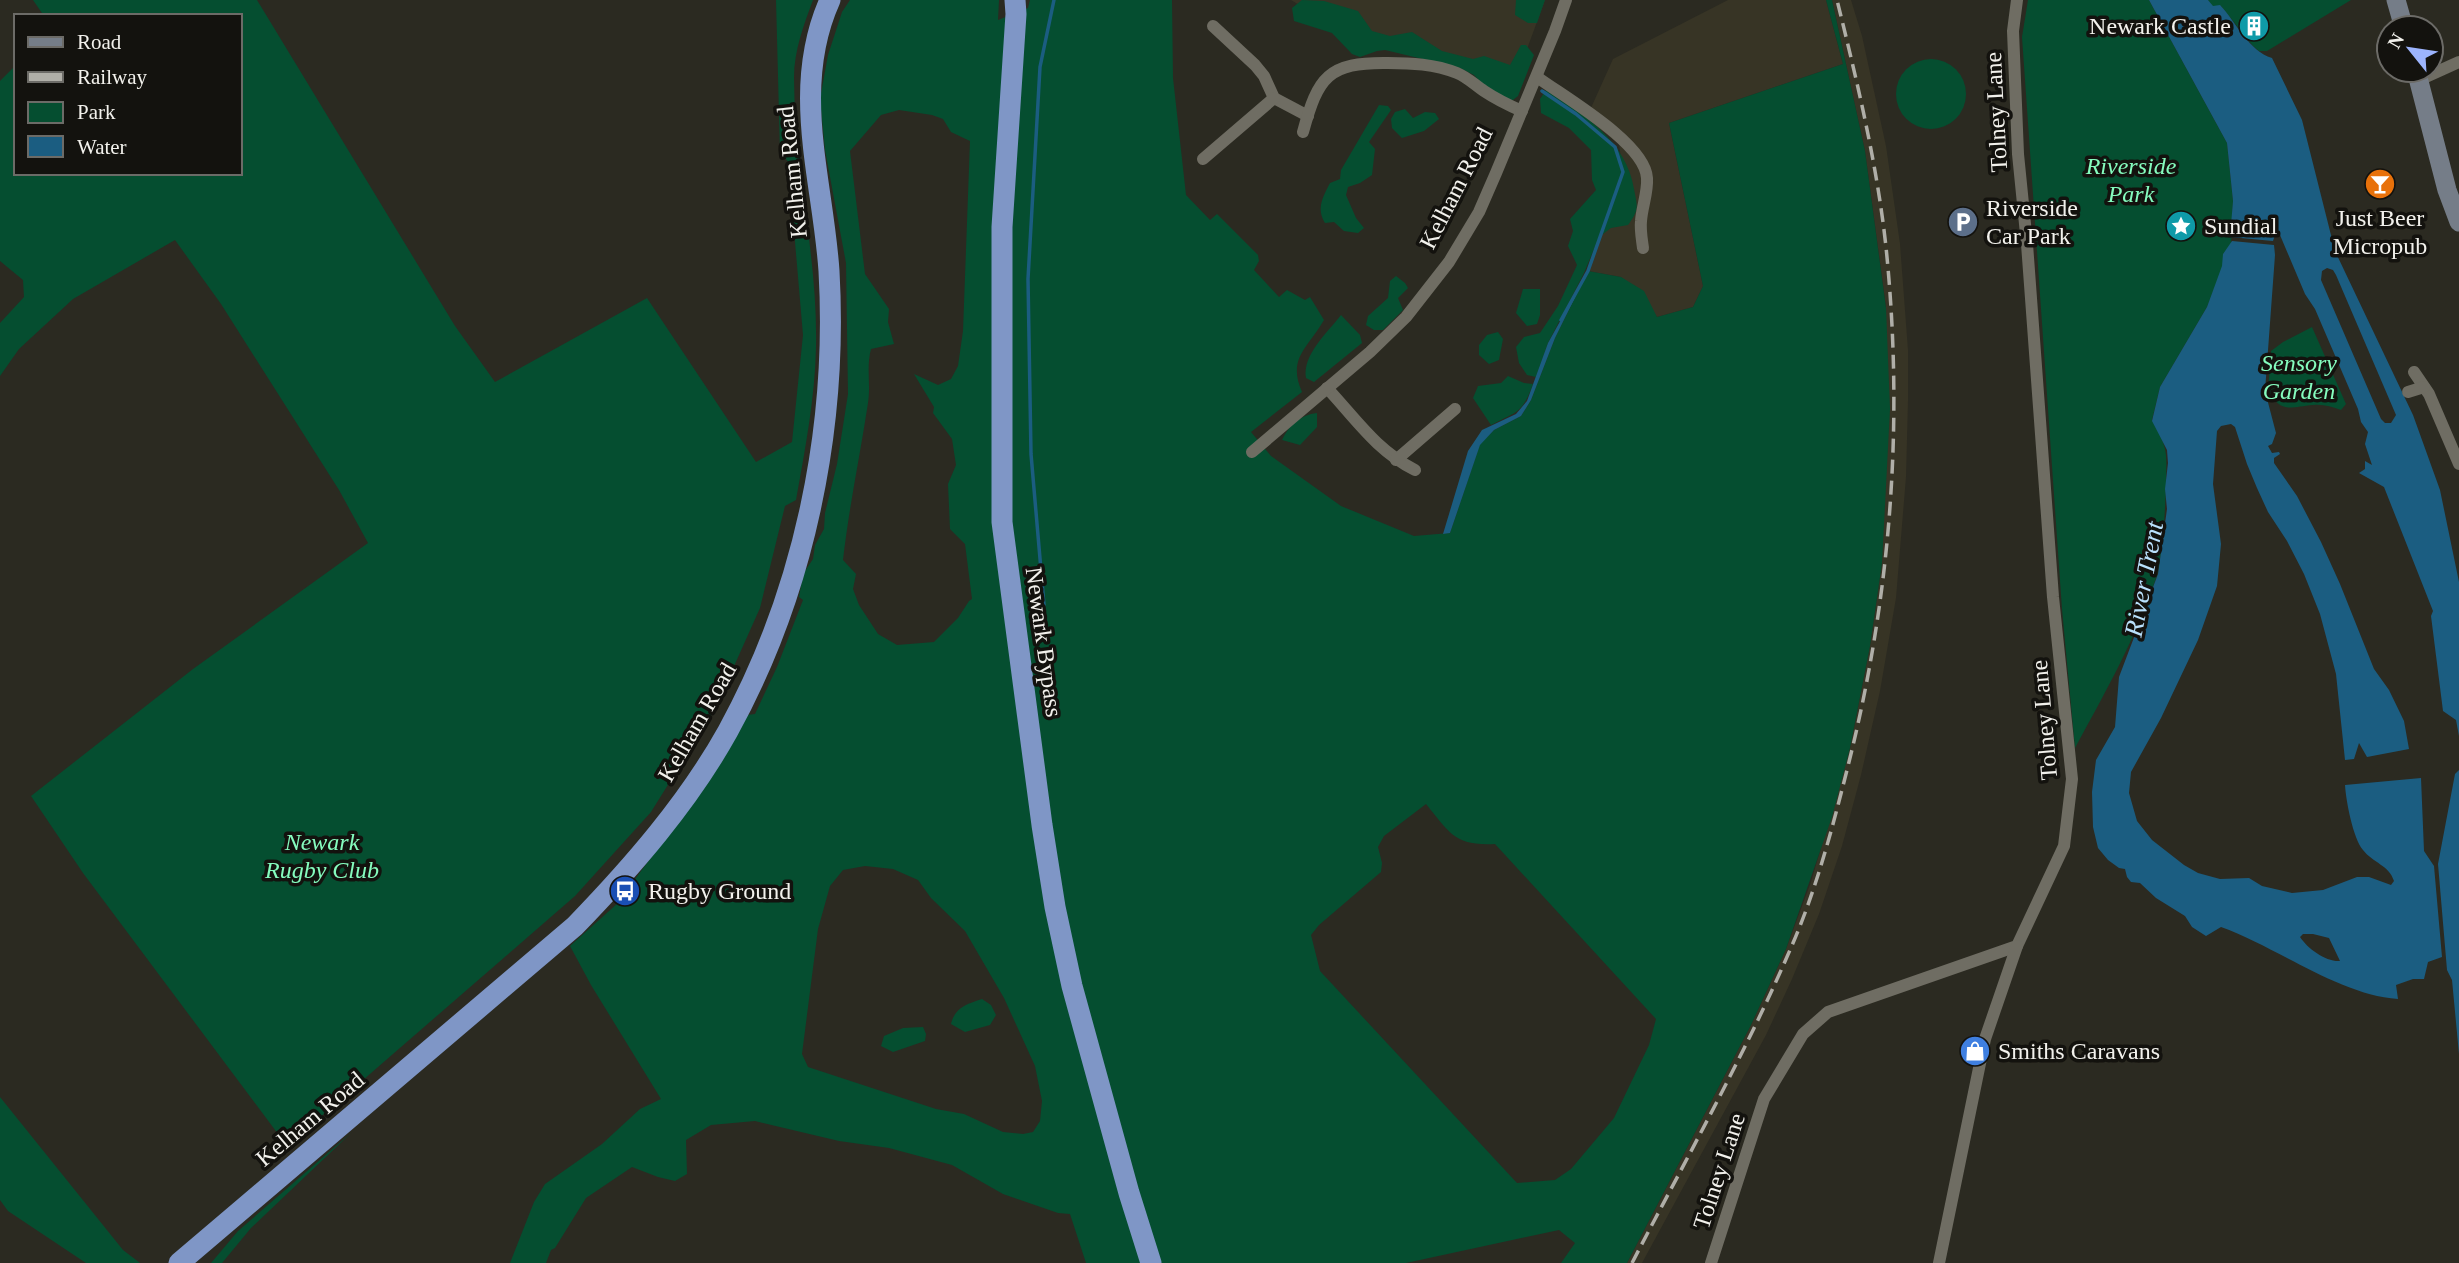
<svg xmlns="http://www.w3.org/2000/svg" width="2459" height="1263" viewBox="0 0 2459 1263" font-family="'Times New Roman',serif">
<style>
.built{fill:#373425}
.green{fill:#054e30;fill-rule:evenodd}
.water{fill:#1b5d81;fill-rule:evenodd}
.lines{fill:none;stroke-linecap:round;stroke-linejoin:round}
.stream{stroke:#1b5d81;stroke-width:3.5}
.minor{stroke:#6f6d63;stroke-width:12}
.secondary{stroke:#757d88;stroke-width:19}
.trunk{stroke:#7f96c6;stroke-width:21}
.rail{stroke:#b0afa8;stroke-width:3.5;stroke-dasharray:14 7;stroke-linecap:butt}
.labels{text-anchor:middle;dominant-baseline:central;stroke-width:7;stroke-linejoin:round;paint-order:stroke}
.poi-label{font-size:24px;fill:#f2f1ec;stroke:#13120e;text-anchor:start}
.street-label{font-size:24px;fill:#f2f1ec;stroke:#13120e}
.park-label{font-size:24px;font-style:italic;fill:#85fcbe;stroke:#13120e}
.water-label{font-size:26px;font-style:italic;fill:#b9e1fc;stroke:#13120e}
</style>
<rect width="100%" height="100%" fill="#2b2a21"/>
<g class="built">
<polygon points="1291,0 1545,0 1512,90 1461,65 1306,9"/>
<polygon points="1728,0 1826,0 1843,64 1669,123 1703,286 1693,307 1657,317 1621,277 1588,271 1623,172 1619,144 1586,119 1613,59"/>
<polygon points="1832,0 1851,0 1862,36 1886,146 1900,244 1908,350 1908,401 1906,477 1896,598 1880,691 1861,775 1842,846 1819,914 1792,979 1766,1035 1642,1263 1627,1263 1751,1025 1786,949 1811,882 1850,748 1870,646 1882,563 1886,307 1865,151"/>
</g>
<g class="green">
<path d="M 33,0 L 257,0 L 455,326 L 495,382 L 647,298 L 756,462 L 792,442 L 803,335 L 792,207 L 795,170 L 780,152 L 776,0 L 813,0 C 804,24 794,51 794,77 C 794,167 818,257 816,347 C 815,398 805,450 796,500 L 785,506 L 760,608 L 714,711 L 651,812 L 575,896 L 287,1146 L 83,873 L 31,796 L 193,669 L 368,543 L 339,490 L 221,304 L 175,240 L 73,299 L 19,349 L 0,376 L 0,323 L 24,297 L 23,280 L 0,261 L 0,81 L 16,65 L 16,173 L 240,173 L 240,16 L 44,16 Z"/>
<path d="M 850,0 L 999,0 L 998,20 L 1028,8 L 1030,0 L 1172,0 L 1173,78 L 1186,195 L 1210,220 L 1217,214 L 1258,255 L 1259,261 L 1254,270 L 1279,297 L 1287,290 L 1305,300 L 1310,297 L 1324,320 C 1308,348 1287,358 1302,392 L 1251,432 L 1271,456 L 1341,506 L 1414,536 L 1450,533 L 1480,444 L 1494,430 L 1521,416 L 1531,400 L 1555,338 L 1588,271 L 1621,277 L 1644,291 L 1657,317 L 1693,307 L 1703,286 L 1669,123 L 1843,64 L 1826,0 L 1832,0 L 1865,151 L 1886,308 L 1890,409 L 1882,563 L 1870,646 L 1850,748 L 1832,817 L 1786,949 L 1751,1025 L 1627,1263 L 1561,1263 L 1575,1243 L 1559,1230 L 1406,1263 L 1086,1263 L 1070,1214 L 1058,1213 L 1003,1194 L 952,1165 L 889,1148 L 839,1141 L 755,1121 L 711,1125 L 686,1140 L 687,1174 L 675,1181 L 658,1177 L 632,1167 L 586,1198 L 555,1248 L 551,1250 L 546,1263 L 510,1263 L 534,1202 L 545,1184 L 602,1144 L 640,1109 L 661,1099 L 591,985 L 570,946 L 628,894 L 630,886 L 669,833 L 747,715 L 755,714 L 777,667 L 803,600 L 799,597 L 803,574 L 813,559 L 815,545 L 824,529 L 825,513 L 837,464 L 848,394 L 846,263 L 825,150 L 820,99 L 828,55 L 842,12 ZM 899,110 L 932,115 L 943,119 L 951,132 L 970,141 L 963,331 L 958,366 L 951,379 L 938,385 L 914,374 L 934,407 L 933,413 L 952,439 L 956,465 L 948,484 L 950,529 L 965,544 L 972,599 L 969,601 L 958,618 L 934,642 L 897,645 L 878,634 L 859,605 L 853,589 L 856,574 L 843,560 C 849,507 860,456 868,403 C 871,384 866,368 871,349 L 894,344 L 888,322 L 889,309 L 865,274 L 850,151 L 881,115 ZM 1426,804 C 1450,833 1454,846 1495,844 L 1656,1019 L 1649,1045 L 1614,1118 L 1571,1169 L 1555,1180 L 1517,1183 L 1320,971 L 1311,935 L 1319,925 L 1381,872 L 1382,863 L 1378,847 L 1384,836 ZM 865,866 L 893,869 L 918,880 L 931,898 L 965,931 L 1004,998 L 1035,1066 L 1042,1101 L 1040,1121 L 1033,1132 L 1023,1134 L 1003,1132 L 964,1114 L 936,1109 L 808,1067 L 802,1054 L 818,929 L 830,886 L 843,870 Z"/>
<polygon points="1302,0 1324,1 1358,11 1372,31 1390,36 1412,32 1442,51 1473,59 1484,56 1510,65 1521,45 1526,45 1534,55 1518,96 1509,103 1490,92 1474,75 1460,68 1385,50 1377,51 1360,57 1352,54 1332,33 1294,21 1292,8"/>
<polygon points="1516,0 1545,0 1537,23 1528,23 1515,15"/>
<path d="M 2028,0 L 2149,0 L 2227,143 L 2233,201 L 2231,245 L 2223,254 L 2223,266 L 2207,307 L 2160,387 L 2152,420 C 2170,452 2166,453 2166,487 C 2165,510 2163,556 2156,578 C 2136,638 2105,693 2075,748 L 2062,609 L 2022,37 Z"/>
<polygon points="2208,0 2351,0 2267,51 2259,51 2253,46 2221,6 2213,7"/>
<circle cx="1931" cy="94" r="35"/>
<path d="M 1546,90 C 1583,113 1627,142 1634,189 C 1635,195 1638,205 1636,211 C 1635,215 1631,221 1628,225 L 1611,228 L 1599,237 L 1584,273 L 1548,343 L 1536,377 L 1527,375 L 1519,363 L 1516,347 L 1524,337 L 1540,333 L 1558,306 L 1577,265 L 1568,246 L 1573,231 L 1570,219 L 1596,190 L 1592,180 L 1591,150 L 1569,128 L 1541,113 L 1540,99 Z"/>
<path d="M 1379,105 L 1388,106 L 1391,110 L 1369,142 L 1375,149 L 1372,175 L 1360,183 L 1348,187 L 1346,195 L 1356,218 L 1364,228 L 1358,233 L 1344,231 L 1334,222 L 1325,223 C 1316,208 1323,197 1330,183 L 1340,179 L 1341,170 Z"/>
<polygon points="1405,109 1413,118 1425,112 1435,113 1439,119 1424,131 1402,138 1392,128 1391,119 1395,112"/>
<polygon points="1396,276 1405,283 1408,288 1398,298 1403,310 1383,330 1374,330 1366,325 1368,316 1388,298 1390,281"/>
<polygon points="1523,289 1540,289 1540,315 1537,324 1527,326 1516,313"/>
<path d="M 1341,315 L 1360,335 L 1362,343 L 1314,382 L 1306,378 C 1302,355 1328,332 1341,315 Z"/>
<path d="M 2312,327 L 2346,404 L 2341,410 C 2332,407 2323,404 2313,405 C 2290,407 2282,414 2268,391 L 2271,351 L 2283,342 Z"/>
<polygon points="1498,332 1503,339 1499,360 1489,364 1479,355 1479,345 1487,335"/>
<path d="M 1508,376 L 1524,383 L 1533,384 C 1522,414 1517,411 1491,425 L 1473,398 L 1478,386 L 1501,383 Z"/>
<path d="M 1317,413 L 1317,427 L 1300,445 L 1282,440 C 1289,425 1300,415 1317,413 Z"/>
<path d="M 982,999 L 991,1005 L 996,1015 L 990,1025 L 965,1032 L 951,1024 C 955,1007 967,1004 982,999 Z"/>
<polygon points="923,1027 926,1034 925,1041 893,1052 881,1046 884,1036 903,1028"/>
<polygon points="0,1097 123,1250 140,1263 86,1263 8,1211 0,1200"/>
<polygon points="351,1133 251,1228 222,1263 211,1263 238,1231"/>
</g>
<g class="water">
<path d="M 2149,0 L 2208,0 L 2213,6 L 2220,5 C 2236,22 2249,51 2272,58 L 2302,120 L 2335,251 L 2413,415 L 2440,490 L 2459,582 L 2459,736 L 2456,720 L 2443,711 L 2431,616 L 2433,611 L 2384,487 L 2359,473 L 2365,469 L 2365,461 L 2372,465 L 2365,444 L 2368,432 L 2361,422 L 2358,409 L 2315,309 L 2305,294 L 2280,235 L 2275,235 L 2273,241 L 2230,237 L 2233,201 L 2227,143 ZM 2327,268 L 2333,270 L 2336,275 L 2396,415 L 2391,423 L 2385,423 L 2381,419 L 2321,280 L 2322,271 Z"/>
<path d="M 2232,241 L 2274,245 L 2275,255 L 2265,391 L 2276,433 L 2272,444 L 2268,446 L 2272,453 L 2279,452 L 2280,454 L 2274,458 L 2274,463 L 2297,496 L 2321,542 L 2340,584 L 2374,669 L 2389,690 L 2404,721 L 2409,749 L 2367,757 L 2359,743 L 2354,759 L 2345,760 L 2336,674 L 2320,614 L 2304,574 L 2287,541 L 2268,512 L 2257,488 L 2247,464 L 2235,427 L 2231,424 L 2221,426 L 2217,431 L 2213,484 L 2221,544 L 2217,586 L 2198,640 L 2161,718 L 2131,772 L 2129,793 L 2137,821 L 2152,840 L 2184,865 L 2198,873 L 2220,879 L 2249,878 L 2262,886 L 2292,893 L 2323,890 L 2357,877 L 2369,877 L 2391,885 L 2394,881 C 2389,865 2373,863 2363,850 C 2353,838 2346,801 2345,785 L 2421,778 L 2424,851 L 2434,866 L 2442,957 L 2428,962 L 2424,979 L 2413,979 L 2396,985 L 2398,999 C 2339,995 2277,947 2221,927 L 2206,936 L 2192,927 L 2185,916 L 2156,898 L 2140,883 L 2131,882 L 2127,877 L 2125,869 L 2119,868 L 2108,860 L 2098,848 L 2093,827 L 2092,792 L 2096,760 L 2115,727 L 2119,677 L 2158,574 L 2167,509 L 2165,489 L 2168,463 L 2167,450 L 2152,421 L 2160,387 L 2207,307 L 2222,266 L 2223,254 ZM 2313,934 L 2329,938 L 2340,961 C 2326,962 2308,949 2300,937 L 2303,934 Z"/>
<polygon points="1588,271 1555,338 1531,400 1521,416 1494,430 1480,445 1450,533 1443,534 1468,451 1482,430 1516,414 1527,401 1548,343"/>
<polygon points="2459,770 2459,1054 2452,980 2447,970 2438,864 2455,774"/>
</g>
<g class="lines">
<g class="stream">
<polyline points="1542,91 1576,114 1615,147 1623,172 1588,271 1561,320"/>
<polyline points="1044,605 1031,454 1028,279 1040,67 1054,0"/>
</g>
<g class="minor">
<polyline points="1213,26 1255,65 1264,76 1274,98 1308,116"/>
<path d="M 1537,77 C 1564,97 1645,143 1647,178 C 1648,192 1642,207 1641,221 C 1640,230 1642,240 1643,248"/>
<polyline points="2419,80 2459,62"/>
<path d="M 1303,132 C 1318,77 1328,62 1388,63 C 1411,63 1434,64 1457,73 C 1467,77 1475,85 1484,91 C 1496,99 1508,105 1522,111"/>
<polyline points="1203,159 1274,98"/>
<polyline points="2414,372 2429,394 2459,464"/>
<path d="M 1327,388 C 1356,419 1376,450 1415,470"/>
<polyline points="2408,392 2424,387"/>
<polyline points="1252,452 1370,352 1406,317 1449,262 1479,212 1496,173 1555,31 1566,0"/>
<polyline points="1396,460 1455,409"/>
<polyline points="1711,1263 1764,1099 1803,1034 1828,1012 2017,946 2064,846 2072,779 2053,597 2027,244 2018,154 2013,31 2017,0"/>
<polyline points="1939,1263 1985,1039 2017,946"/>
</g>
<g class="secondary">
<polyline points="2396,0 2404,28"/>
<polyline points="2416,70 2447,190 2459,222"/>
</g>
<g class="trunk">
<polyline points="1015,0 1016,14 1002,227 1002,522 1042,825 1055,907 1072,986 1129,1193 1151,1263"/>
<path d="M 179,1263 L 575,926 C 632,867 688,803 728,731 C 804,593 838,429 829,271 C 823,180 790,89 830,0"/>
</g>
<path class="rail" d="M 1632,1263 C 1687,1157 1746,1053 1793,943 C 1817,887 1833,826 1848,766 C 1891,595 1904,423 1886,247 C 1877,164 1857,81 1837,0"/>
</g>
<defs>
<g id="building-disc" transform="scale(1.575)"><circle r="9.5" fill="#0f9aa8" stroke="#13120e"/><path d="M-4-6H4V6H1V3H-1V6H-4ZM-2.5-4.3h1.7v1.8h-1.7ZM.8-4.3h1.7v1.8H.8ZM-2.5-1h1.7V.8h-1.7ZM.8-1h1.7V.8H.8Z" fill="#fff"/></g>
<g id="bar-disc" transform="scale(1.575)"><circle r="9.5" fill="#e8710a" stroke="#13120e"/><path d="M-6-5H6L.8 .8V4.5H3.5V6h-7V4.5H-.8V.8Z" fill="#fff"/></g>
<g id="parking-disc" transform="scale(1.575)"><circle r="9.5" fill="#5c6f8a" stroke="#13120e"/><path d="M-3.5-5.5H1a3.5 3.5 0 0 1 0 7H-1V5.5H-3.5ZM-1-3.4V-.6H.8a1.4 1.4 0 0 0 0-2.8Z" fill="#fff"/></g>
<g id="sight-disc" transform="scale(1.575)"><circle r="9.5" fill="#0f9aa8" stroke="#13120e"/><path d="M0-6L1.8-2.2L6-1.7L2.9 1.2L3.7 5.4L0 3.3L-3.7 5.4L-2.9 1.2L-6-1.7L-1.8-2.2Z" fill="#fff"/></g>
<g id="bus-disc" transform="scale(1.575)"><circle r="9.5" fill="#1a4fb4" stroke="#13120e"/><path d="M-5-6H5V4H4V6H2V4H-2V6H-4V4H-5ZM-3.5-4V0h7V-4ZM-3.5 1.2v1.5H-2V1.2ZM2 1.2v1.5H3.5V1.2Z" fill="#fff"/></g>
<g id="shop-disc" transform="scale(1.575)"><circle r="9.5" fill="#3f7fe0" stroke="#13120e"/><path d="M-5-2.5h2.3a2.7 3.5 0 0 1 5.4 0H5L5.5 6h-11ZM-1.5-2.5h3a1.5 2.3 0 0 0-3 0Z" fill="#fff"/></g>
</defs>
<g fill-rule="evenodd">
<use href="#building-disc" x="2254" y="26"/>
<use href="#bar-disc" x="2380" y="184"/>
<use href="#parking-disc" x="1963" y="222"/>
<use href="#sight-disc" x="2181" y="226"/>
<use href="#bus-disc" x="625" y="891"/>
<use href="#shop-disc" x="1975" y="1051"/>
</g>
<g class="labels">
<g class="poi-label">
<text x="2231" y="26" text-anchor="end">Newark Castle</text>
<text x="1986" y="208">Riverside<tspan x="1986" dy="28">Car Park</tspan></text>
<text x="2380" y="218" text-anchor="middle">Just Beer<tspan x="2380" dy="28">Micropub</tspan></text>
<text x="2204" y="226">Sundial</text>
<text x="648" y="891">Rugby Ground</text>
<text x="1998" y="1051">Smiths Caravans</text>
</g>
<g class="street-label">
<text transform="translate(1996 112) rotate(-93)">Tolney Lane</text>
<text transform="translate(792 172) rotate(-96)">Kelham Road</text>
<text transform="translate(1456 188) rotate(-63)">Kelham Road</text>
<text transform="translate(1044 642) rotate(82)">Newark Bypass</text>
<text transform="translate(2044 720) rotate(-95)">Tolney Lane</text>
<text transform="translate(697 722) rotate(-60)">Kelham Road</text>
<text transform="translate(310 1119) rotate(-40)">Kelham Road</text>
<text transform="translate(1719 1171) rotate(-72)">Tolney Lane</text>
</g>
<g class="park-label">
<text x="2131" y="166">Riverside<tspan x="2131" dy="28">Park</tspan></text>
<text x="2299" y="363">Sensory<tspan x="2299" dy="28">Garden</tspan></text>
<text x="322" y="842">Newark<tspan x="322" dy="28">Rugby Club</tspan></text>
</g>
<g class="water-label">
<text transform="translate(2144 579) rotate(-79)">River Trent</text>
</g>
</g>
<rect x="14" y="14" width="228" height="161" fill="#13120e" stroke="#6c6b67" stroke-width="2"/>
<rect x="28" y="37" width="35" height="10" fill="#757d88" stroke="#6c6b67" stroke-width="2"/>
<text x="77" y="49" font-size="21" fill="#f2f1ec">Road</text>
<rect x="28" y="72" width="35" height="10" fill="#b0afa8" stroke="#6c6b67" stroke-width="2"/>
<text x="77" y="84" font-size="21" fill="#f2f1ec">Railway</text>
<rect x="28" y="102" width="35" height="21" fill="#054e30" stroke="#6c6b67" stroke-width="2"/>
<text x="77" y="119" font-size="21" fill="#f2f1ec">Park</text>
<rect x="28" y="136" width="35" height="21" fill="#1b5d81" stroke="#6c6b67" stroke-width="2"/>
<text x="77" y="154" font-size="21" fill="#f2f1ec">Water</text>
<g transform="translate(2410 49) rotate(300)"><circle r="33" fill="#13120e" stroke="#6c6b67" stroke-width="2"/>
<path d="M0-5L12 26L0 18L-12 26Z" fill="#9cb4fd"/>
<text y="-10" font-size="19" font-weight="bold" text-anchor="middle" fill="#f2f1ec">N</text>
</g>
</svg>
